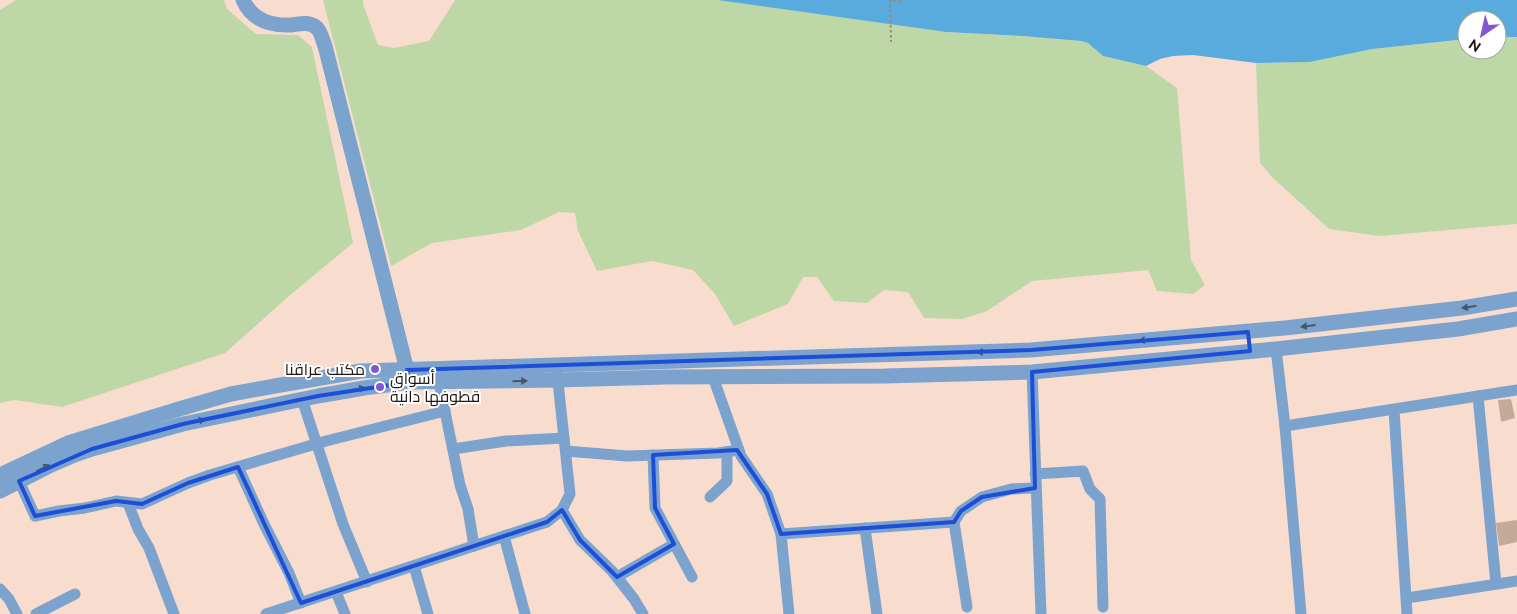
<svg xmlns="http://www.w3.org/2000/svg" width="1517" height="614" viewBox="0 0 1517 614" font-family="Raleway,Cairo,sans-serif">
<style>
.green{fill:#bdd7a7}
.water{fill:#59abdd}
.building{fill:#c3ab9a}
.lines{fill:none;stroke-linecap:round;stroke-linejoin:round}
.path{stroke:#9a877d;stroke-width:2;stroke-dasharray:2.5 2.5;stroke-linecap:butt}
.minor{stroke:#7ca3cd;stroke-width:11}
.tertiary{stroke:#7ca3cd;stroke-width:15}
.oneway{fill:#495666}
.marked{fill:none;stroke:#1d4ed8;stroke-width:4;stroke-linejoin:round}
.poi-dot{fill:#8357d1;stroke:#fff;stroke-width:2}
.labels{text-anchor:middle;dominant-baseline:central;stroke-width:4;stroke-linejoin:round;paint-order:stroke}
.poi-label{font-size:16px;fill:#201712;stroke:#fff;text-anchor:end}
</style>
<rect width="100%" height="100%" fill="#f8ddce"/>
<g class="green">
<polygon points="16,0 224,0 227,9 256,34 298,35 312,47 353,243 289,296 225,353 62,407 15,400 0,403 0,10"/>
<polygon points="323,0 363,0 363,4 378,45 394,48 429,41 455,0 717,0 946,32 1022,36 1081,41 1088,43 1103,56 1146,66 1177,88 1191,260 1205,285 1193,294 1157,291 1148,270 1032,281 987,311 962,319 924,318 908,292 884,290 867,303 834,301 817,277 803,277 788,304 734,326 715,294 693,270 652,261 597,271 578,231 575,213 559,212 521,230 432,243 391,266"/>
<polygon points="1497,37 1517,37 1517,224 1380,236 1329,229 1272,177 1260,163 1256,63 1310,62 1372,49 1467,39 1467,50 1497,50"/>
</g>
<polygon class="water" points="717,0 1517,0 1517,37 1497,37 1497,20 1467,20 1467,39 1372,49 1310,62 1256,63 1193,55 1173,56 1160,59 1146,66 1103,56 1088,43 1081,41 1022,36 946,32"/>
<g class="building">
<polygon points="1511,399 1515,418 1501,422 1498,400"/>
<polygon points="1517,520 1517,542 1499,546 1496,523"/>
</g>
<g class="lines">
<g class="path">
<polyline points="890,0 891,42"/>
<polyline points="893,0 903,2"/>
</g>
<g class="minor">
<polyline points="1276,349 1285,426 1301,614"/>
<polyline points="1032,372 1041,614"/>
<polyline points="713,377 741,456 767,494 781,534 789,614"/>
<polyline points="439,382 460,485 468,509 474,546"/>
<polyline points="1478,396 1496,584"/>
<polyline points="302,399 343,524 367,582"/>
<polyline points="1394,410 1407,614"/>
<polyline points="1285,426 1517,390"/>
<polyline points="453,449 506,441 564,438"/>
<polyline points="566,451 627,456 718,453 739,450"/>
<polyline points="653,455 655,508 692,577"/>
<polyline points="238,467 264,524 289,573 301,603"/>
<polyline points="1035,474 1083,471 1090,489 1100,499 1103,607"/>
<polyline points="19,481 35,516 59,511 85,508 116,501 142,504 188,483 210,475 326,441 445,411"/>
<polyline points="710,497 727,481 727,452"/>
<polyline points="128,503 138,529 149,548 174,614"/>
<polyline points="562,510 580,540 612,571 634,599 643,614"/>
<polyline points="954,522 967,607"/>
<polyline points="865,528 877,614"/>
<polyline points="781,534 954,522 961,511 982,497 1011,489 1035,488"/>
<polyline points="504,536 525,614"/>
<polyline points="414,566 428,614"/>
<polyline points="617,577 674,544"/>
<polyline points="0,589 9,599 17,614"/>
<polyline points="336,592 345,614"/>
<polyline points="1407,598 1517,581"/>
<polyline points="36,614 75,594"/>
<polyline points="266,614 547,522 562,510 570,494 557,373"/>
</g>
<g class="tertiary">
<path d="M 243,0 C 252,20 270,26 291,25 C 300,24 309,21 317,28 C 321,32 323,41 325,46 L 409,378"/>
<polyline points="0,475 68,443 179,409 231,394 275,386 361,371 1031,350 1285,328 1462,308 1517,299"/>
<polyline points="0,491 51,465 72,456 92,449 183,424 318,396 364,388 410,382 558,380 665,377 885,376 1032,372 1276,349 1458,329 1517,319"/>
</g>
</g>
<defs><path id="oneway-solid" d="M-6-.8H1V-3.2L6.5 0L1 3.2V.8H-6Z" transform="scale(1.25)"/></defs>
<g class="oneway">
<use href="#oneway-solid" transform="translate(1469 307) rotate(171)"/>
<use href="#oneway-solid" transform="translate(1308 326) rotate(173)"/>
<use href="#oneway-solid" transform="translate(1146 340) rotate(175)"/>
<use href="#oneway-solid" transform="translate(984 352) rotate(178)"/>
<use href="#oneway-solid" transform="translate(520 381) rotate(-1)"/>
<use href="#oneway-solid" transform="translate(358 389) rotate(-10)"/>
<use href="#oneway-solid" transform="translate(198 421) rotate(-13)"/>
<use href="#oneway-solid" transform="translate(43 468) rotate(-26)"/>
</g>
<path class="marked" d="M 1248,332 L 1250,351 L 1032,372 L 1035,488 L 982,497 L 961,511 L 954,522 L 781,534 L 767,494 L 737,450 L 653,455 L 655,508 L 674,544 L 617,577 L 580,540 L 562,510 L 547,522 L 301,603 L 238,467 L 188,483 L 142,504 L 116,501 L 35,516 L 19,481 L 92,449 L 183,424 L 318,396 L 410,382 L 407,370 L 1031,350 Z"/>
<g class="poi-dot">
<circle cx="375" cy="369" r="5"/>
<circle cx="380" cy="387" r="5"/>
</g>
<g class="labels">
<g class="poi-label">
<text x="365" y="369">مكتب عراقنا</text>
<text x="390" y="378" text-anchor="start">أسواق<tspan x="390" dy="18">قطوفها دانية</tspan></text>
</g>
</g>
<g transform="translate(1482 35) rotate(214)"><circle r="24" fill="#ffffff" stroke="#a6a2a0"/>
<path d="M0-4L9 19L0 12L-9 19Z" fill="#8357d1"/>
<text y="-8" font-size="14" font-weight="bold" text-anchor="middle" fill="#201712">N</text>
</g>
</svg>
